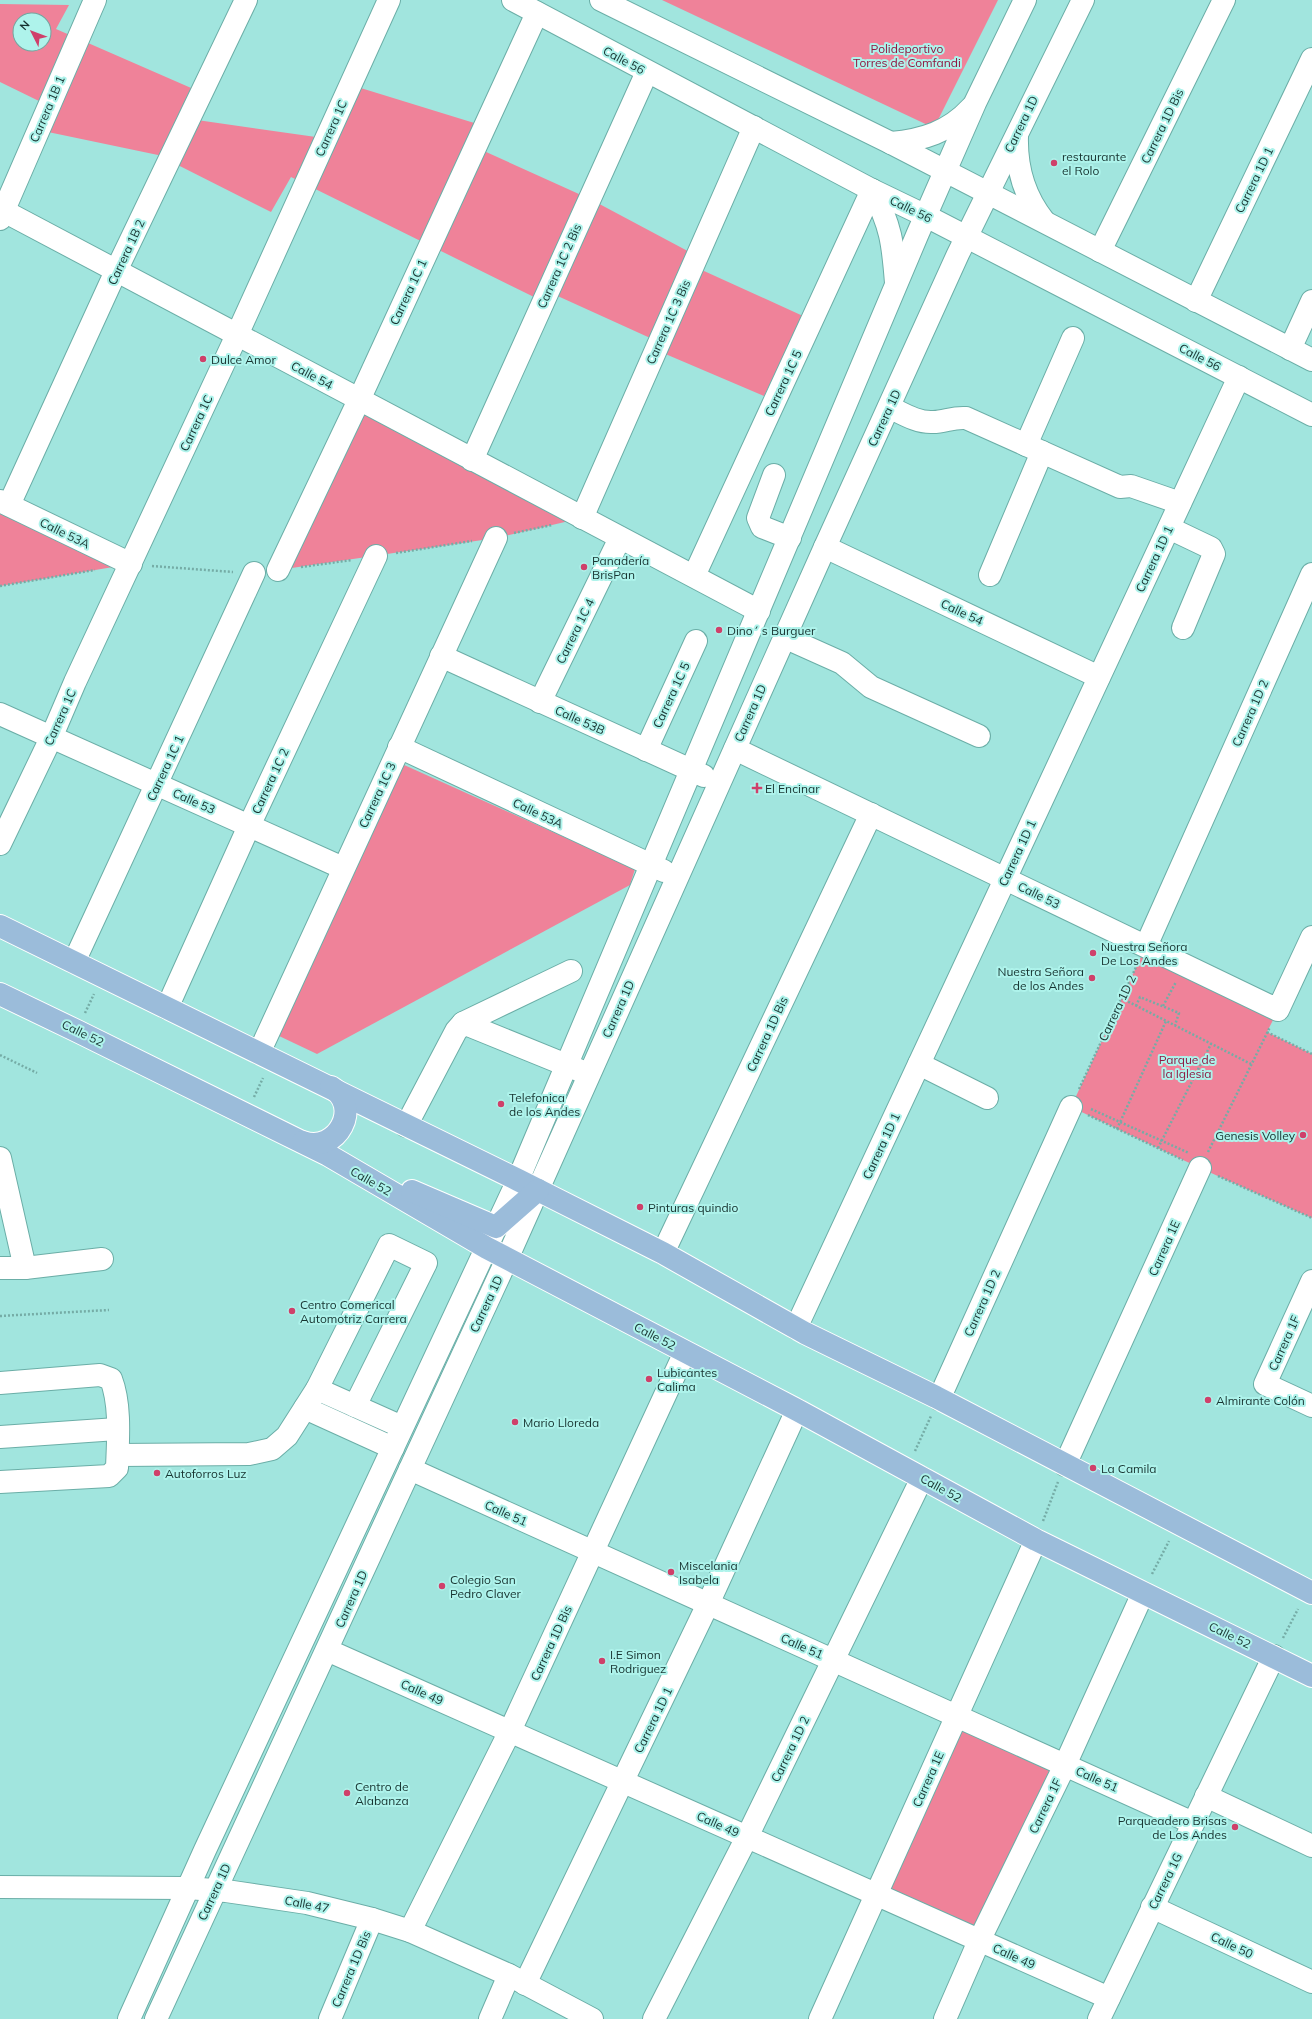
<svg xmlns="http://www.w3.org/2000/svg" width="1312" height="2019" viewBox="0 0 1312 2019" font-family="Mulish,sans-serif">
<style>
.green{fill:#ef8299;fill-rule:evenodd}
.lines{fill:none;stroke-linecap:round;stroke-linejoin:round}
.minor-casing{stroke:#6baea7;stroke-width:24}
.major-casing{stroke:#fff;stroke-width:24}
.path{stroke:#75aca6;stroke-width:2.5;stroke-dasharray:2 2;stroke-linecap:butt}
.minor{stroke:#fff;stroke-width:22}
.major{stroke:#9bbcda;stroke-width:22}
.poi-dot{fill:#cf406a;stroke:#aef3eb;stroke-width:1.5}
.labels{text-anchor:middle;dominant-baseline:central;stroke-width:4;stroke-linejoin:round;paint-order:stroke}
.park-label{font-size:12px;fill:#8f1841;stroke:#aef3eb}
.street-label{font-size:12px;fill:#173330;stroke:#aef3eb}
.poi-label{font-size:12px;fill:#173330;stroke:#aef3eb;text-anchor:start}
</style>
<rect width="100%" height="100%" fill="#a1e5de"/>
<g class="green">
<polygon points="662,0 998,0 934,128"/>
<path d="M 0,4 L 69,5 L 56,29 L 198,91 L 190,119 L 323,138 L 351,85 L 484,126 L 475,147 L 590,199 L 697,256 L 693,266 L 803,316 L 764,396 L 656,350 L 659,342 L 540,288 L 534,297 L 291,177 L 271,212 L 158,155 L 48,132 L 41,102 L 0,82 ZM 20,20 L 44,20 L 44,44 L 20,44 Z"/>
<polygon points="359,400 582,518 496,538 278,570"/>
<polygon points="0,501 131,564 0,586"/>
<polygon points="402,764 635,869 630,885 317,1054 277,1035"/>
<polygon points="1146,946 1278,1010 1267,1032 1312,1054 1312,1218 1200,1168 1071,1107"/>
<polygon points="956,1717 1065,1765 979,1941 876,1895"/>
</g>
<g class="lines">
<g class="minor-casing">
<g id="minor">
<polyline points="513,0 872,190 926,216 1312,415"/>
<polyline points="601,0 891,143 1312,360"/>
<path d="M 1017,136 C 1016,168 1024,196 1044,221"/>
<path d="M 891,143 C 923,140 949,132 971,108"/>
<path d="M 872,190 C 891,225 893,244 896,283"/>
<polyline points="0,209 759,611"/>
<polyline points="0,219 95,0"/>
<polyline points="1100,251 1224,0"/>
<polyline points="1196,301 1312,59"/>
<polyline points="1290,349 1312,301"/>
<path d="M 889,407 C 902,413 917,423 933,422 C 945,422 952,417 966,418 L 1120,487 L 1131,486 L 1180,503"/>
<polyline points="1026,445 1073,338"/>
<polyline points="472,460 647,72"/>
<polyline points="774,475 758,518 762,527 790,538"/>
<polyline points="0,501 131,564"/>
<polyline points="9,505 116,271 246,0"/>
<polyline points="582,518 754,127"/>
<polyline points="1169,528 1211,548 1214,554 1183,628"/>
<polyline points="825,547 1099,677"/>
<polyline points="278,570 359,400 537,13"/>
<polyline points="990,575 1042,452"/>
<polyline points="694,576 872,190"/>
<polyline points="784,637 842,663 871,687 979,736"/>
<polyline points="441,656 704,776"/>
<polyline points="540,702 620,538"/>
<polyline points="0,714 343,868"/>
<polyline points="399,747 664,871"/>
<polyline points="735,749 1278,1010 1312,937"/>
<polyline points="646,750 696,641"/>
<polyline points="0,844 51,738 75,682 237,335 389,0"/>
<polyline points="1146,946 1312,574"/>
<polyline points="74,962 254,573"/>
<polyline points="167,1008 249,826 376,556"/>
<polyline points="463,1023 581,1071"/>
<polyline points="259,1053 496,538"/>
<polyline points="919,1064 987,1098"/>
<polyline points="406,1126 456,1031 463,1023 571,971"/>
<polyline points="0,1158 25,1268"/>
<polyline points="663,1253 871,814"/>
<polyline points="0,1268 25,1268 102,1259"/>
<polyline points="1312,1281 1265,1384 1312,1406"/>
<polyline points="796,1328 1239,377"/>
<path d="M 0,1383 L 100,1375 L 111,1379 C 121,1405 118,1440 117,1468 L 109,1476 L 0,1482"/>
<polyline points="317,1389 402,1427"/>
<polyline points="939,1399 1071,1107"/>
<polyline points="305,1408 393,1448"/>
<polyline points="0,1437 117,1429"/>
<polyline points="118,1455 249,1454 272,1449 287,1436 317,1389 389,1245 426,1263 355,1406"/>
<polyline points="1065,1465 1200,1168"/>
<polyline points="410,1469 1193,1823"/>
<polyline points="327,1650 1109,1998"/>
<polyline points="1206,1796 1312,1846"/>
<polyline points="0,1887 188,1888 226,1891 307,1903 372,1919 410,1931 509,1975 592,2019"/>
<polyline points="1152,1907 1312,1982"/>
<polyline points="410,1931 510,1731 685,1352"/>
<polyline points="525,1984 708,1604 797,1410"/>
<polyline points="129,2019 205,1850 518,1180 918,233 975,103 1025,0"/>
<polyline points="156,2019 507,1259 825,547 958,254 1083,0"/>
<polyline points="330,2019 372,1919"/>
<polyline points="490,2019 509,1975"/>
<polyline points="654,2019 747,1837 922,1478"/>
<polyline points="820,2019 1036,1540"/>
<polyline points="945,2019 979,1941 1065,1765 1143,1593"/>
<polyline points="1099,2019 1274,1656"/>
</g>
</g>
<g class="major-casing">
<g id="major">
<polyline points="0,926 518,1180 663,1253 805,1333 936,1397 1312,1593"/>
<polyline points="0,994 77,1031 328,1155 487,1248 797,1410 1036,1540 1312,1676"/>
<path d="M 303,1142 C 337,1154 363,1106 331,1087"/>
<polyline points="412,1191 496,1227 538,1190"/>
</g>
</g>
<g class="path">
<polyline points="514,533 552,525"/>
<polyline points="396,553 472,541"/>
<polyline points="152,566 233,572"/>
<polyline points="301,567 352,560"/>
<polyline points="0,586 95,570"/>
<polyline points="1121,998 1251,1064"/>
<polyline points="1136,1006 1140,997 1179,1013 1175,1025"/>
<polyline points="1163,1006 1176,982"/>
<polyline points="85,1013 94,994"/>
<polyline points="1267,1032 1312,1054"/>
<polyline points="0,1055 37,1073"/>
<polyline points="1079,1089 1137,965"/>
<polyline points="254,1097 263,1078"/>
<polyline points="1091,1109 1189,1153"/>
<polyline points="1088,1115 1183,1160"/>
<polyline points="1117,1129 1166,1021"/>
<polyline points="1158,1148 1211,1044"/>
<polyline points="1208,1152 1270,1027"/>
<polyline points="1218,1176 1312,1218"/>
<polyline points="0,1316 109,1310"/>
<polyline points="915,1451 931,1416"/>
<polyline points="1043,1521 1058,1482"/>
<polyline points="1152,1574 1169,1541"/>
<polyline points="1283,1638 1298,1609"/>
</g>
<use href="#minor" class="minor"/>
<use href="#major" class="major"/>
</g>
<g class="poi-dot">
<circle cx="1054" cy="163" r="4"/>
<circle cx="203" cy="359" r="4"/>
<circle cx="584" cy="567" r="4"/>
<circle cx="719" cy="630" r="4"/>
<path d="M755 782h4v4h4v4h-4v4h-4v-4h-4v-4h4z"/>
<circle cx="1093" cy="953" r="4"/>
<circle cx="1092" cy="978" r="4"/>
<circle cx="501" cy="1104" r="4"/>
<circle cx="1303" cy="1135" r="4"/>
<circle cx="640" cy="1207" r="4"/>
<circle cx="292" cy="1311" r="4"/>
<circle cx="649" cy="1379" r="4"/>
<circle cx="1208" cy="1400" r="4"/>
<circle cx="515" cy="1422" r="4"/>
<circle cx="1093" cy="1468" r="4"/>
<circle cx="157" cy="1473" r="4"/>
<circle cx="671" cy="1572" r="4"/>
<circle cx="442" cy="1586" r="4"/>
<circle cx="602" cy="1661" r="4"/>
<circle cx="347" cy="1793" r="4"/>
<circle cx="1235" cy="1827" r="4"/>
</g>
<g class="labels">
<g class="park-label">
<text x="907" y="48">Polideportivo<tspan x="907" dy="14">Torres de Comfandi</tspan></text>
<text x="1187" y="1059">Parque de<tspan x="1187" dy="14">la Iglesia</tspan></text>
</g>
<g class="street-label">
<text transform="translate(624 60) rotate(28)">Calle 56</text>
<text transform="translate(47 109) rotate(-67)">Carrera 1B 1</text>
<text transform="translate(1021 124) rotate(-64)">Carrera 1D</text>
<text transform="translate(1162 126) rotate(-64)">Carrera 1D Bis</text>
<text transform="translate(331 128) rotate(-66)">Carrera 1C</text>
<text transform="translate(1254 180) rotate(-64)">Carrera 1D 1</text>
<text transform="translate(911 209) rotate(26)">Calle 56</text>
<text transform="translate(126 252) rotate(-65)">Carrera 1B 2</text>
<text transform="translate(559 266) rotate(-66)">Carrera 1C 2 Bis</text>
<text transform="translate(408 292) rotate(-65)">Carrera 1C 1</text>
<text transform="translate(668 322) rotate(-66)">Carrera 1C 3 Bis</text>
<text transform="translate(1200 357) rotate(27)">Calle 56</text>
<text transform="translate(312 375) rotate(28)">Calle 54</text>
<text transform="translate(783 383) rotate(-65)">Carrera 1C 5</text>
<text transform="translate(884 418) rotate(-65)">Carrera 1D</text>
<text transform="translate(196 423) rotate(-65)">Carrera 1C</text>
<text transform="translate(65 533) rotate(26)">Calle 53A</text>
<text transform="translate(1154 559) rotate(-65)">Carrera 1D 1</text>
<text transform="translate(962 612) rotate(25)">Calle 54</text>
<text transform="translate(575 631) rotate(-64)">Carrera 1C 4</text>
<text transform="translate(671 695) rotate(-65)">Carrera 1C 5</text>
<text transform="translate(750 713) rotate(-66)">Carrera 1D</text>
<text transform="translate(1250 713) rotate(-66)">Carrera 1D 2</text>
<text transform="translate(60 717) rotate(-66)">Carrera 1C</text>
<text transform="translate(580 720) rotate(24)">Calle 53B</text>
<text transform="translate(165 768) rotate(-65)">Carrera 1C 1</text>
<text transform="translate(270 781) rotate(-65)">Carrera 1C 2</text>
<text transform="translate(377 795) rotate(-65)">Carrera 1C 3</text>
<text transform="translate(194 801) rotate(24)">Calle 53</text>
<text transform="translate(538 813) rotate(25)">Calle 53A</text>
<text transform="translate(1017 853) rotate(-65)">Carrera 1D 1</text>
<text transform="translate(1039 895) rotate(26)">Calle 53</text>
<text transform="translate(1117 1008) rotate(-65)">Carrera 1D 2</text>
<text transform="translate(618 1009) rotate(-66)">Carrera 1D</text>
<text transform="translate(83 1033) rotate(26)">Calle 52</text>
<text transform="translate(767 1034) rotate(-65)">Carrera 1D Bis</text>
<text transform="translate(881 1146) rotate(-65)">Carrera 1D 1</text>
<text transform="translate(371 1181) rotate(30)">Calle 52</text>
<text transform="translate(1164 1248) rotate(-66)">Carrera 1E</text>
<text transform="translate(982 1303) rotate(-66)">Carrera 1D 2</text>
<text transform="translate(486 1304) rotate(-65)">Carrera 1D</text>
<text transform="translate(655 1336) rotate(27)">Calle 52</text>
<text transform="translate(1284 1343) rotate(-66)">Carrera 1F</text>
<text transform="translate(941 1488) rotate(29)">Calle 52</text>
<text transform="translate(506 1513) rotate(24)">Calle 51</text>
<text transform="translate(351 1599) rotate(-66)">Carrera 1D</text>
<text transform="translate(1230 1635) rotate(26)">Calle 52</text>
<text transform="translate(551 1643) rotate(-65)">Carrera 1D Bis</text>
<text transform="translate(802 1646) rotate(24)">Calle 51</text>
<text transform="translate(422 1692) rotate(24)">Calle 49</text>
<text transform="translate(653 1720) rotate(-64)">Carrera 1D 1</text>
<text transform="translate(790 1749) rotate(-64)">Carrera 1D 2</text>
<text transform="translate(928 1779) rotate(-66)">Carrera 1E</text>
<text transform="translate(1097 1779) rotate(24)">Calle 51</text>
<text transform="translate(1045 1806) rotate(-64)">Carrera 1F</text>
<text transform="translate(718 1824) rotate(24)">Calle 49</text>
<text transform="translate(1165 1881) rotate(-64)">Carrera 1G</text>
<text transform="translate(214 1892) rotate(-65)">Carrera 1D</text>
<text transform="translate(307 1904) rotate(11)">Calle 47</text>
<text transform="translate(1232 1945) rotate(25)">Calle 50</text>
<text transform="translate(1014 1956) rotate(24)">Calle 49</text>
<text transform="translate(351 1969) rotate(-67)">Carrera 1D Bis</text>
</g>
<g class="poi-label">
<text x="1062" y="156">restaurante<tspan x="1062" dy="14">el Rolo</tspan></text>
<text x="211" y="359">Dulce Amor</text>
<text x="592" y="560">Panadería<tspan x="592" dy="14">BrisPan</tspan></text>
<text x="727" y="630">Dino´ s Burguer</text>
<text x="765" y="788">El Encinar</text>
<text x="1101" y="946">Nuestra Señora<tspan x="1101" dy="14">De Los Andes</tspan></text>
<text x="1084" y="971" text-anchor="end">Nuestra Señora<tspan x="1084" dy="14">de los Andes</tspan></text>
<text x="509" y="1097">Telefonica<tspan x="509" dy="14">de los Andes</tspan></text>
<text x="1295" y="1135" text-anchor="end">Genesis Volley</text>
<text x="648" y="1207">Pinturas quindio</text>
<text x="300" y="1304">Centro Comerical<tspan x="300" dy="14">Automotriz Carrera</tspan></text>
<text x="657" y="1372">Lubicantes<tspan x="657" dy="14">Calima</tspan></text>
<text x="1216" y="1400">Almirante Colón</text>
<text x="523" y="1422">Mario Lloreda</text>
<text x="1101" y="1468">La Camila</text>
<text x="165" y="1473">Autoforros Luz</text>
<text x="679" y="1565">Miscelania<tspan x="679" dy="14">Isabela</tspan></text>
<text x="450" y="1579">Colegio San<tspan x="450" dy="14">Pedro Claver</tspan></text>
<text x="610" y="1654">I.E Simon<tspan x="610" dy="14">Rodriguez</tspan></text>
<text x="355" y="1786">Centro de<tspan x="355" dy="14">Alabanza</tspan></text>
<text x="1227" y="1820" text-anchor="end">Parqueadero Brisas<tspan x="1227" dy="14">de Los Andes</tspan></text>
</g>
</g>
<g transform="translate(32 32) rotate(312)"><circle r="19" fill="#aef3eb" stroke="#72a6a0"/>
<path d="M0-3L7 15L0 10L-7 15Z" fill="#cf406a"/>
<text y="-6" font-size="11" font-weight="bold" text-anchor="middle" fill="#173330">N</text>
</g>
</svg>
